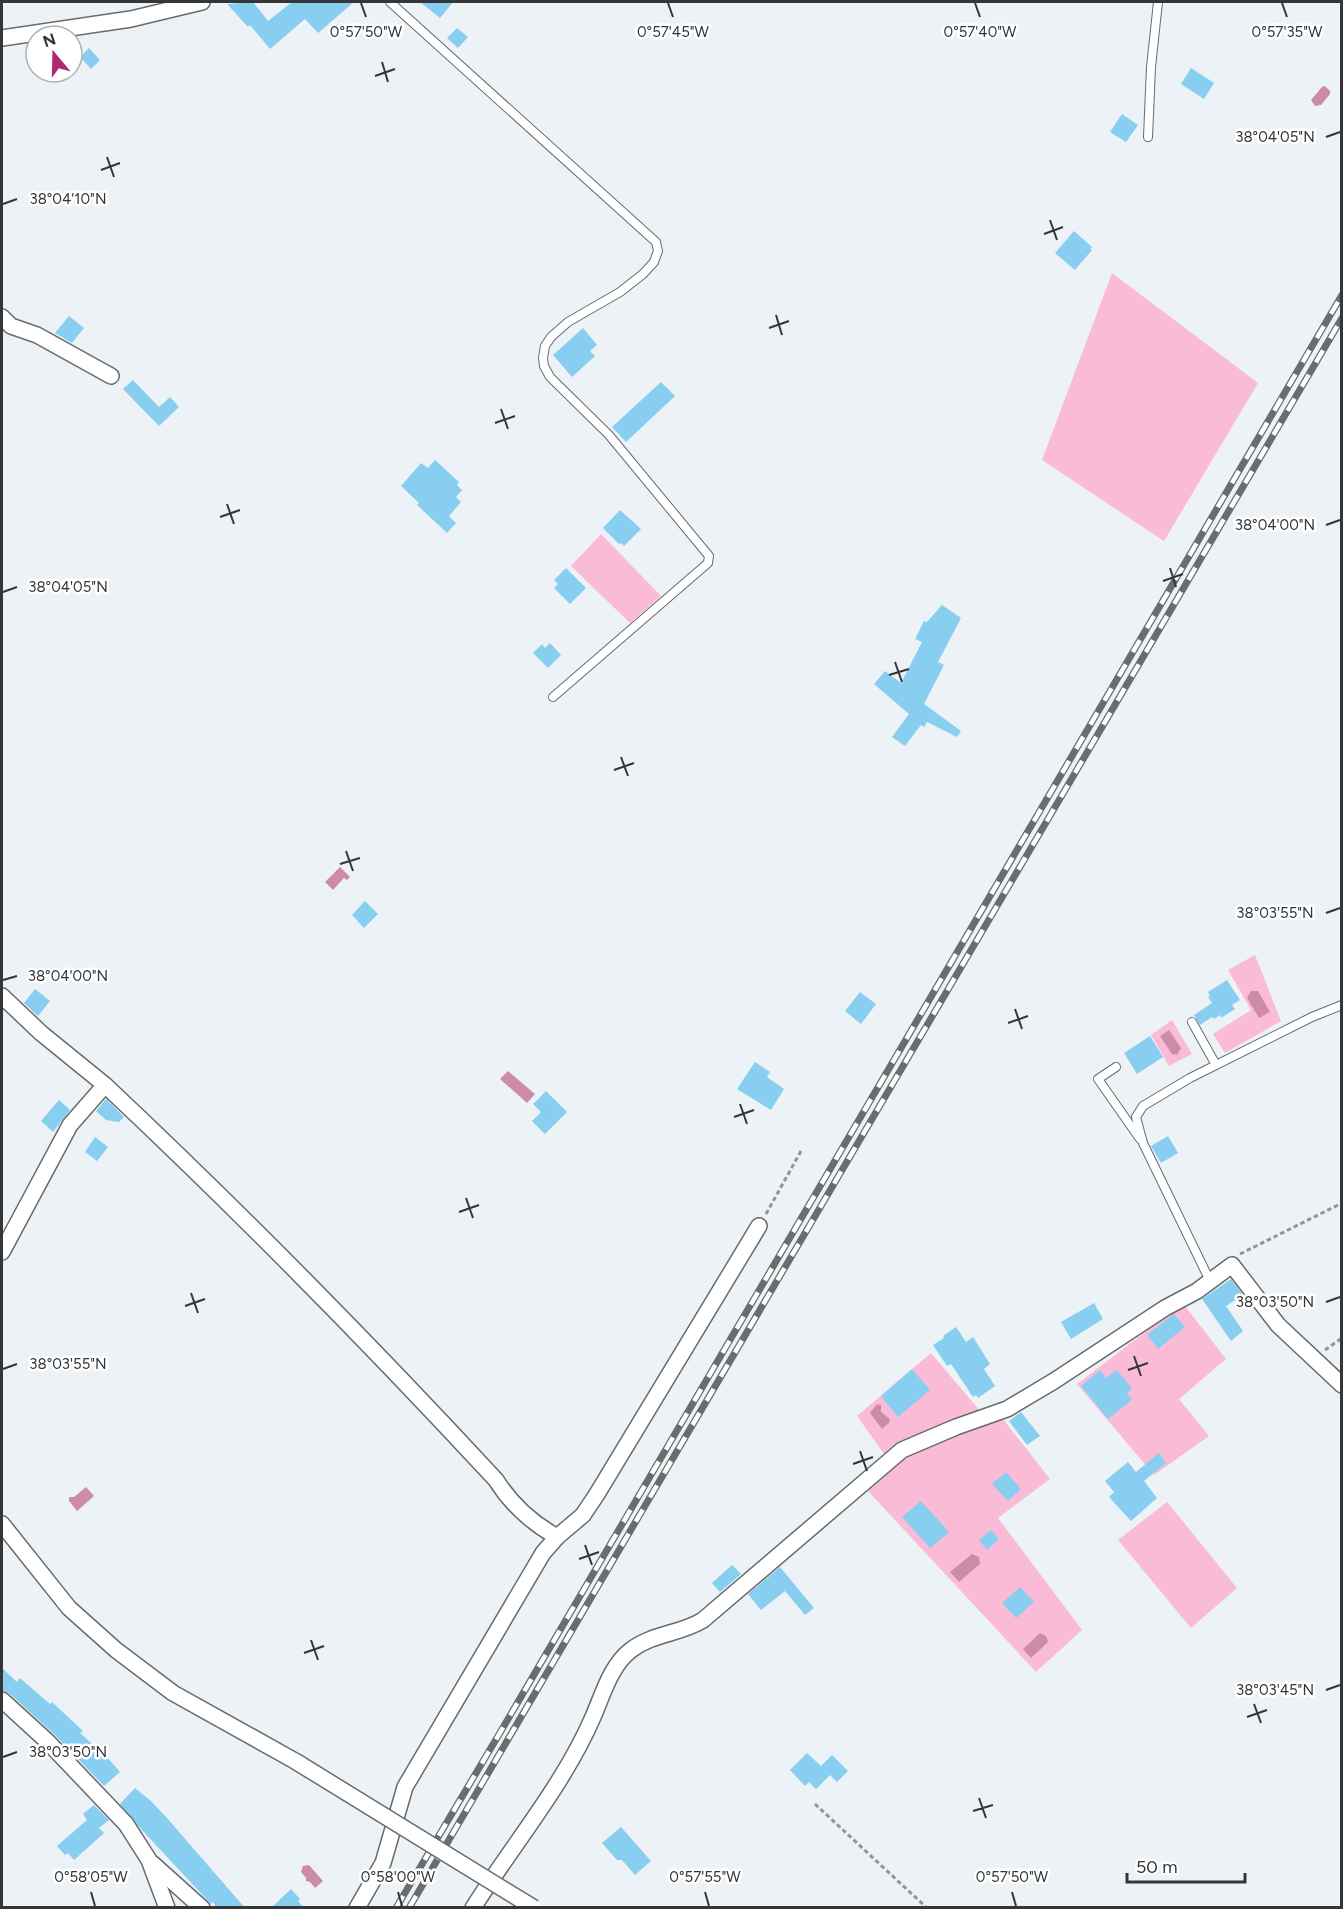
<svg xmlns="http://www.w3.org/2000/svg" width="1343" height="1909" viewBox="0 0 1343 1909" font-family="Figtree,sans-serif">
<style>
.green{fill:#fabbd7}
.water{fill:#cc8ca9}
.building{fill:#87cef1}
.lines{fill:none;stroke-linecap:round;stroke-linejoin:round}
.lane-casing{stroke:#666b6e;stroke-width:10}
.street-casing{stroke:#666b6e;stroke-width:18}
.path{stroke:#919597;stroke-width:3;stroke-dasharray:4.5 3;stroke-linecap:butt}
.lane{stroke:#fff;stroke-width:8}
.street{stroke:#fff;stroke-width:15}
.rail-casing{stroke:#6a6d6e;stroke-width:7}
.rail{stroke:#fff;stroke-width:4.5;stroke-dasharray:14;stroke-linecap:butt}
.street-bridge-casing{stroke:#666b6e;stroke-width:18;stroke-linecap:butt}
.street-bridge{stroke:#fff;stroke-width:15}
.ticks{fill:none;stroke:#343637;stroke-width:2}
.ticks-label{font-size:15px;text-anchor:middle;fill:#343637;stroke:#fff;stroke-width:5;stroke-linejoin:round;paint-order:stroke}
</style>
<rect width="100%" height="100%" fill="#edf2f6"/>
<g class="green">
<polygon points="1112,273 1258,383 1164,541 1042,460"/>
<polygon points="601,534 661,596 630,623 571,566"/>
<polygon points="1255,955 1281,1021 1225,1053 1213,1034 1251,1010 1228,970"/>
<polygon points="1172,1020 1192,1054 1169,1066 1151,1035"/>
<polygon points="1185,1306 1226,1359 1179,1399 1209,1436 1154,1475 1077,1384 1173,1311"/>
<polygon points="931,1353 981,1412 992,1405 1050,1479 998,1518 1082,1630 1036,1672 868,1491 894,1468 857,1416"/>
<polygon points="1167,1502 1237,1588 1191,1628 1118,1540"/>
</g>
<g class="water">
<polygon points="1325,86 1330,91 1330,94 1321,105 1315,106 1311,100 1322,87"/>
<polygon points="340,867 350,877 347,880 344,878 333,890 325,882"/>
<polygon points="1251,991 1258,991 1270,1012 1259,1018 1247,998"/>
<polygon points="1169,1030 1181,1048 1177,1055 1172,1054 1160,1036"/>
<polygon points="508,1071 535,1094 527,1103 500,1079"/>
<polygon points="877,1404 881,1405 881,1412 890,1419 889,1423 882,1429 870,1413"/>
<polygon points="86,1487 94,1496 77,1511 69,1501 69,1497 74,1497"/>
<polygon points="972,1554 979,1557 980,1564 959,1582 950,1572"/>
<polygon points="1040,1633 1046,1636 1048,1642 1031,1658 1023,1649"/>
<polygon points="309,1865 323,1881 315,1888 310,1882 306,1881 306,1878 301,1872 303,1866"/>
</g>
<g class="building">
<polygon points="253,2 268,21 292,2 354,2 318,33 305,19 270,49 250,25 248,27 227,4"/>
<polygon points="420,2 453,2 440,18"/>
<polygon points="457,28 468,37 458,48 447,38"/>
<polygon points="89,48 100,60 91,69 80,57"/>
<polygon points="1191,68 1214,83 1204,99 1181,84"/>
<polygon points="1122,114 1138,125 1126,142 1110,132"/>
<polygon points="1074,231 1092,247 1090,249 1092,250 1075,270 1055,253"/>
<polygon points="69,316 84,328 72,343 55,333"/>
<polygon points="583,328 597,345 590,351 595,356 572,377 553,355"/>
<polygon points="133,380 159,407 170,397 179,407 159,426 123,389"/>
<polygon points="661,382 675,396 626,442 612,427"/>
<polygon points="435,460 459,482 457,485 462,490 456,497 461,502 449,516 456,523 447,533 417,505 419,503 401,486 421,463 428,468"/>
<polygon points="620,510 641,529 624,546 621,543 619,544 603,528"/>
<polygon points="566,568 586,588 570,604 554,588 558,584 554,580"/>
<polygon points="942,605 961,618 938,662 944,665 924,704 961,731 957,737 927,722 924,727 921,725 905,746 892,737 909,714 874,684 885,671 901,683 922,642 915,639 924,621 927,622"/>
<polygon points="550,643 561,655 548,668 533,653 542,644 545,648"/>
<polygon points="365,901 378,914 364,928 352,915"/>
<polygon points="1227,980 1240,1000 1232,1005 1235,1009 1221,1018 1220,1015 1214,1019 1212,1017 1200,1025 1194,1015 1212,1003 1208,997 1210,996 1208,992"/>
<polygon points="35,989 50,1001 38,1016 24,1003"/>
<polygon points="860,992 876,1004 861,1024 845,1011"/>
<polygon points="1150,1036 1163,1057 1137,1074 1124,1053"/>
<polygon points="755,1062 770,1072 767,1077 784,1089 771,1110 737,1089"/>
<polygon points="546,1091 567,1112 545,1134 532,1121 541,1112 533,1104"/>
<polygon points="106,1099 124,1117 119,1122 106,1120 96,1111"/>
<polygon points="59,1100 70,1110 53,1132 41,1121"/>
<polygon points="1168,1136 1178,1153 1161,1163 1151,1146"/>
<polygon points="95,1137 108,1147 97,1161 85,1152"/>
<polygon points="1231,1279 1243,1295 1226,1306 1243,1331 1231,1341 1202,1299"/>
<polygon points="1094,1303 1103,1319 1071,1339 1061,1322"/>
<polygon points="1174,1314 1185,1327 1158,1349 1147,1335"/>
<polygon points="956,1327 966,1342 973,1337 990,1364 984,1369 995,1386 978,1398 976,1395 973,1397 951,1364 947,1366 933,1345 944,1338 943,1336"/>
<polygon points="912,1369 930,1390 898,1417 881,1396"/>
<polygon points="1100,1370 1106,1378 1117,1370 1132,1388 1127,1393 1132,1400 1108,1419 1081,1386"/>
<polygon points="1021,1412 1040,1436 1027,1445 1009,1421"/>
<polygon points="1159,1453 1166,1463 1144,1481 1157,1498 1131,1521 1109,1497 1114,1492 1105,1481 1128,1462 1136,1472"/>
<polygon points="1006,1472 1021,1489 1008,1501 992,1484"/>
<polygon points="921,1501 949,1532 930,1548 902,1517"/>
<polygon points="991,1530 999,1539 987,1550 979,1540"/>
<polygon points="732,1565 741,1574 720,1592 712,1583"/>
<polygon points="780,1567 814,1608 805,1615 785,1591 761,1610 748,1594"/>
<polygon points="1020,1587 1034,1602 1016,1618 1002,1603"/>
<polygon points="2,1668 17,1682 20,1678 50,1704 52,1702 83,1731 80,1733 106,1756 120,1772 104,1786 54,1734 9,1693 2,1690"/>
<polygon points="807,1753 821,1766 832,1755 848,1771 837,1782 830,1775 816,1789 809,1782 805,1786 790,1770"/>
<polygon points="135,1788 151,1801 167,1818 245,1908 217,1908 213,1902 211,1904 140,1828 120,1804"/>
<polygon points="94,1805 109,1820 99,1828 104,1833 74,1860 68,1853 65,1855 57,1846 87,1820 83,1814"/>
<polygon points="621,1827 651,1861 635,1875 622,1860 617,1860 602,1843"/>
<polygon points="291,1889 300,1899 298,1901 304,1908 271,1908"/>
</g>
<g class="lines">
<g class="lane-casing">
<g id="lane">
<polyline points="390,2 656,242 658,251 654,262 643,274 620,292 568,322 551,337 545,346 543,358 544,366 550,377 609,435 709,556 708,563 553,697"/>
<polyline points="1148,137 1151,67 1158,2"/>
<polyline points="1192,1022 1216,1065"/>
<polyline points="1116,1067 1098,1079 1140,1139"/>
<polyline points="1210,1281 1143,1143 1136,1117 1143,1106 1190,1078 1312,1017 1342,1005"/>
</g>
</g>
<g class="street-casing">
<g id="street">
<polyline points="2,38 131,19 202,2"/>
<polyline points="2,317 11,326 37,335 111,376"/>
<polyline points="2,996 41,1033 105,1085 70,1125 2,1252"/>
<path d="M 105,1085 C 240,1212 370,1344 496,1480 C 511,1504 532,1523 557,1537 L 583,1515 L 597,1494 L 759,1226"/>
<polyline points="2,1524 69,1608 116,1650 173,1693 295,1761"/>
<polyline points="2,1700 47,1741 126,1824 149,1860 167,1908"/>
<polyline points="153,1864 202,1908"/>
<polyline points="357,1908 383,1863 405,1787 543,1553 557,1537"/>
<path d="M 473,1908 C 513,1844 563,1786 593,1717 C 603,1694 611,1665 631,1650 C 653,1633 681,1634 703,1620 L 902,1450 L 956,1427 L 1007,1409 L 1054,1381 L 1165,1308 L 1197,1291 L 1232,1265 L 1278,1325 L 1342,1385"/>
</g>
</g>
<g class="path">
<polyline points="766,1214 801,1151"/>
<polyline points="1240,1254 1342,1203"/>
<polyline points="1325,1350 1342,1338"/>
<polyline points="815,1804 927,1908"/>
</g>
<use href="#lane" class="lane"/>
<use href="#street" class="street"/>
<g class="rail-casing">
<g id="rail">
<polyline points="396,1908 501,1731 1342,295"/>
<polyline points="409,1908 1342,318"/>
</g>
</g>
<use href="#rail" class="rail"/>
<g class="street-bridge-casing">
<polyline id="street-bridge" points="295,1761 534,1908"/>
</g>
<use href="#street-bridge" class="street-bridge"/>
</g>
<path class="ticks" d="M 361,3 L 366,17M 668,3 L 673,17M 975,3 L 980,17M 1282,3 L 1287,17M 382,62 L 388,82M 375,76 L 395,69M 1326,137 L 1340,132M 107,157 L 114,177M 101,170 L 120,163M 3,204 L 17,199M 1050,220 L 1057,240M 1044,234 L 1063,227M 776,315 L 782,335M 769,328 L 789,321M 501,409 L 508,429M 495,423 L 515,416M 227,504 L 234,524M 220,517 L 240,510M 1326,525 L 1340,520M 1170,568 L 1176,587M 1163,581 L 1183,574M 3,592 L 17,587M 895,662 L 902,682M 889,675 L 909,669M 621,757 L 628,776M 614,770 L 634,763M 346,851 L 353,871M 340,864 L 360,858M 1326,913 L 1340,908M 3,980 L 17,976M 1015,1009 L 1022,1029M 1008,1023 L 1028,1016M 740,1104 L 747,1124M 734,1117 L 754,1110M 466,1198 L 473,1218M 459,1212 L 479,1205M 191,1293 L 198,1313M 1326,1302 L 1340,1297M 185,1306 L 205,1299M 1134,1356 L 1141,1376M 3,1369 L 17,1364M 1128,1370 L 1148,1363M 860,1451 L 867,1471M 853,1464 L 873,1457M 585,1545 L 592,1565M 579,1559 L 599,1552M 311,1640 L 318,1660M 304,1653 L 324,1646M 1326,1690 L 1340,1685M 1254,1704 L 1261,1723M 1247,1717 L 1267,1710M 3,1757 L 17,1752M 979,1798 L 986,1818M 973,1811 L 993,1805M 91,1892 L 95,1906M 398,1892 L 402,1906M 705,1892 L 709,1906M 1012,1892 L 1016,1906"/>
<g class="ticks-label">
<text x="1287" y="37">0°57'35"W</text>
<text x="366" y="37">0°57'50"W</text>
<text x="673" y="37">0°57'45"W</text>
<text x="980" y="37">0°57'40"W</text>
<text x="1275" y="142">38°04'05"N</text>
<text x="68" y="204">38°04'10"N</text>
<text x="1275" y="530">38°04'00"N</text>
<text x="68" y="592">38°04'05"N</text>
<text x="1275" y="918">38°03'55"N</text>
<text x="68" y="981">38°04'00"N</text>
<text x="1275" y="1307">38°03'50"N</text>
<text x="68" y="1369">38°03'55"N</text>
<text x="1275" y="1695">38°03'45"N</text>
<text x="68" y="1757">38°03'50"N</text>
<text x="91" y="1882">0°58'05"W</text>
<text x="398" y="1882">0°58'00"W</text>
<text x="705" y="1882">0°57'55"W</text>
<text x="1012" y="1882">0°57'50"W</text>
</g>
<rect width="1343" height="1909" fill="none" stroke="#343637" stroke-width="6"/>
<g transform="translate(54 54) rotate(341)"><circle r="28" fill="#ffffff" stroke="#aeafaf" stroke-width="1.5"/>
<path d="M0-4.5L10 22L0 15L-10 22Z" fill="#ac2973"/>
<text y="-9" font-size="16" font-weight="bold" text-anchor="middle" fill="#343637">N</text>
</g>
<path d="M1127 1873v9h118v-9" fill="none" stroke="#343637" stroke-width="3"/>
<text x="1136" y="1873" font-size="18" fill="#343637" stroke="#ffffff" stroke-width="4.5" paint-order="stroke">50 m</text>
</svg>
